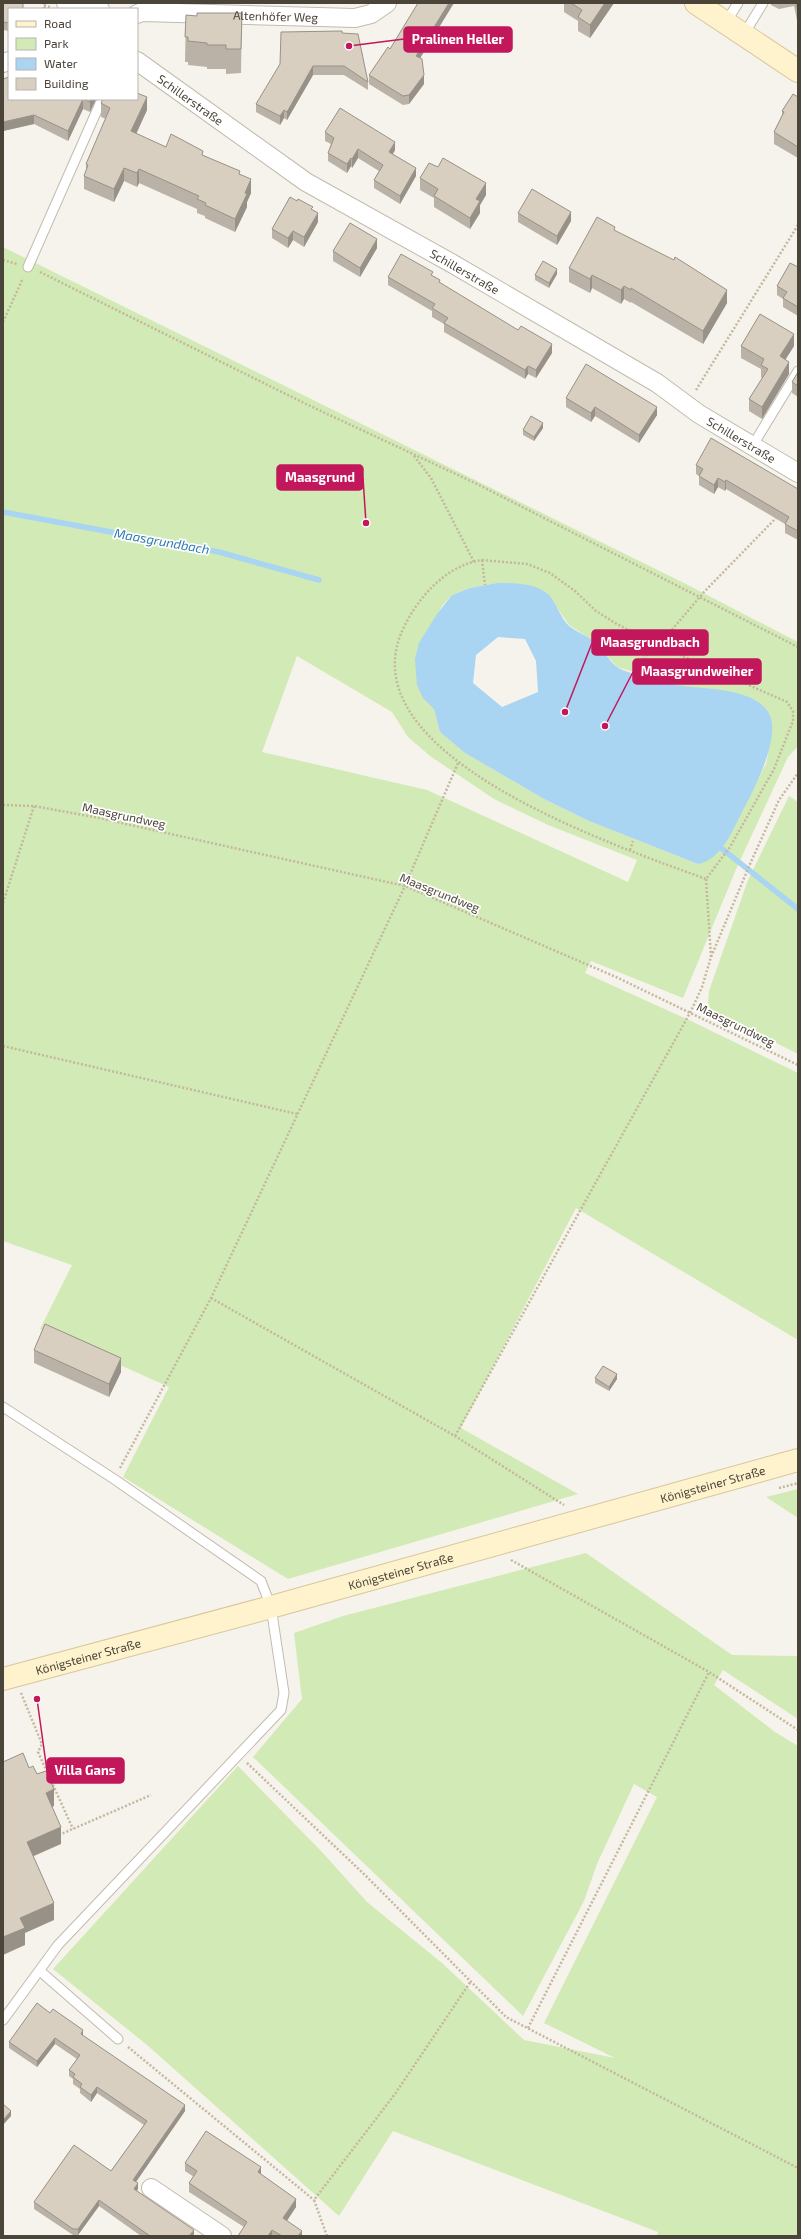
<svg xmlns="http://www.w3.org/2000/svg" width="801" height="2239" viewBox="0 0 801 2239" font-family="'Exo 2',sans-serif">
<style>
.green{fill:#d2eab5;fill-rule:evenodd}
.water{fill:#a9d4f2;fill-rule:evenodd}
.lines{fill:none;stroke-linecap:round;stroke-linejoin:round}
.stream{stroke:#a9d4f2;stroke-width:5.5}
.lane-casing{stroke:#c2bbae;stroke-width:11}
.street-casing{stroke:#c2bbae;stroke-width:20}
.secondary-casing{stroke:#d6c79b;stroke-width:24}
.path{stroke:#c4b79f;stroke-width:2.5;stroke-dasharray:2 2;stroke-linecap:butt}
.lane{stroke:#fff;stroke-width:9}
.street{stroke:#fff;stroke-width:18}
.secondary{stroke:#fff3cd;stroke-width:22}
.wall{fill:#bab2a6}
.shaded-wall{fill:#979187}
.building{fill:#d8cfc1;stroke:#979187}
.labels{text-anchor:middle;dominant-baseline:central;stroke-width:3.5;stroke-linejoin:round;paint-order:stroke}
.street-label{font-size:12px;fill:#4b4439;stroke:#fff}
.water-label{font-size:13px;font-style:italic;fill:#2e7ab2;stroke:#fff}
.leader{fill:none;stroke:#c2185b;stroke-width:1.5}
.callout-dot{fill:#c2185b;stroke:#fff;stroke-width:1.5}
.callout{fill:#c2185b;stroke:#c2185b;stroke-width:1.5}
.callout-label{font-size:13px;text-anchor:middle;font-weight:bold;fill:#fff}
</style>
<rect width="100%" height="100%" fill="#f6f3ec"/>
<g class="green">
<path d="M 3,247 L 684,583 L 798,642 L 798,746 L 788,757 L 737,867 L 683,998 L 591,961 L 585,973 L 691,1021 L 798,1073 L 798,1340 L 576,1208 L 461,1428 L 578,1494 L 288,1579 L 123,1477 L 169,1387 L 40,1329 L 72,1265 L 3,1241 ZM 497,583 L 518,584 L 534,587 L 549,596 L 569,625 L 595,642 L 617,667 L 680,686 L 732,692 L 766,709 L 771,719 L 771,739 L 766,764 L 721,849 L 698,864 L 589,821 L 544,799 L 465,753 L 440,732 L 434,709 L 433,623 L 442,606 L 452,595 L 470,588 ZM 297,656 L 392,712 L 408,737 L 430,756 L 494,799 L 548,825 L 637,860 L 628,882 L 427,790 L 262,752 Z"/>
<polygon points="789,796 798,802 798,1054 711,1010 708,1003 709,991 748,880"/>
<polygon points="798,1489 798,1518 766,1497"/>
<polygon points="586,1553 732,1655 798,1656 798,1719 723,1670 714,1685 775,1732 798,1746 798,2236 657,2236 658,2232 393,2131 339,2216 147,2045 53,1969 238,1766 322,1852 367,1902 442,1963 524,2040 615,2058 544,2023 657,1797 634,1784 597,1864 584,1901 523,2016 253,1757 302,1699 294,1633 343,1616"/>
</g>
<path class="water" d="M 497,583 C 514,583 536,583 549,595 C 557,604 560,617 569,626 C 577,632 587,636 595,642 C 603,649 608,660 617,667 C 625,673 660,681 671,684 C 698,690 747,686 766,709 C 785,731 755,787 744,808 C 734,827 722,860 698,864 L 589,821 L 544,799 L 465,753 L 440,732 L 434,709 L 423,698 L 417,685 L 415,659 L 419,643 L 437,614 L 452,595 L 470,588 ZM 498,637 L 525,639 L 536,661 L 538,692 L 502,707 L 473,683 L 476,655 Z"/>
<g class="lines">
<g class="stream">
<polyline points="3,512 219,552 319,580"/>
<polyline points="639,682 642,676 645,660"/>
<polyline points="716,844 798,909"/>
</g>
<g class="lane-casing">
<g id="lane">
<polyline points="726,22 738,3"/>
<polyline points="744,34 763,3"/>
<polyline points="28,267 102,99"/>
<polyline points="753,445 798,371"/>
<polyline points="3,1407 114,1479 261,1581 271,1607 284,1693 281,1710 58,1945 3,2020"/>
<polyline points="40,1971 118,2039"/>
</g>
</g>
<g class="street-casing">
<g id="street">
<polyline points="66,3 71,9"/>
<polyline points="83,9 100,9"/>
<path id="s1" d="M 137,14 L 142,12 L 355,18 L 371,14 L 387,3"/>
<path id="s2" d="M 137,61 L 306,182 L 453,264 L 657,383 L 699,414 L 798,473"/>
<polyline points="3,63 9,61"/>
<polyline points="151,2188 222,2236"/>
</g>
</g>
<g class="secondary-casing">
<g id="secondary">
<polyline points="696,3 798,71"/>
<path id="s3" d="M 3,1679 L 271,1607 L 798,1460"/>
</g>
</g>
<g class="path">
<polyline points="44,6 50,7"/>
<polyline points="44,9 45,3"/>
<polyline points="3,260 17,264"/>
<polyline points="40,272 306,404 475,483 798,647"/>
<polyline points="3,322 23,278"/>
<polyline points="696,390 798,225"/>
<polyline points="414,456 431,478 474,562"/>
<path d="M 482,560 L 527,564 L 550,573 L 575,591 L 596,611 L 615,623 L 653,643 L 787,702 L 793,711 L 793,721 L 774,769 L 730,847 L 706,879 C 623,848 335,754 406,623 C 421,594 448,565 482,560 Z"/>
<polyline points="482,560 485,585"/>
<polyline points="659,645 704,592 777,517"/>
<polyline points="647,656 653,643"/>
<polyline points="3,805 34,806 99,818 405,886 616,977 798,1065"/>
<polyline points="630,850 633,841"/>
<polyline points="706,879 711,957"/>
<polyline points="3,903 34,806"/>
<polyline points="3,1046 297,1114"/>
<polyline points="211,1298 455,1436 564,1505"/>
<polyline points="455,1436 691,1011 702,987 711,957 750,864 779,800 798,773"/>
<polyline points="120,1468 211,1298 405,886 458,763"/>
<polyline points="779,1488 798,1483"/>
<polyline points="511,1560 709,1672 798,1730"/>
<polyline points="21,1693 42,1744 38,1752 73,1829"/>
<polyline points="247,1763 366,1876 506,2017 798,2168"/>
<polyline points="59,1835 151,1795"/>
<polyline points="528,2028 709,1672"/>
<polyline points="128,2047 314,2200"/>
<polyline points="327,2236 314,2200 395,2094 471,1981"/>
</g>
<use href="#lane" class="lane"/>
<use href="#street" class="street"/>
<use href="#secondary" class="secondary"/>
</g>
<g class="wall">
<polygon points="3,3 9,9 9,31 3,30"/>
<polygon points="564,3 614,3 590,38 578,31 578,21 564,12"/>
<polygon points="771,3 798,3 798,25 794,6 779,9 771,5"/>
<polygon points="242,13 241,73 226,74 226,69 207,69 207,67 188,65 188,62 185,62 186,15 197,16"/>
<polygon points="342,33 368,82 368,90 344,75 313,75 287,120 284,118 280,125 256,112 256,104"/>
<polygon points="420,58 424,84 409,104 403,105 369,84 369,75"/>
<polygon points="3,79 96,99 90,112 83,109 68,141 34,124 3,131"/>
<polygon points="798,97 798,158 774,144 774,132 782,115 782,111"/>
<polygon points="101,103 147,110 136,134 166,147 203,155 240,174 251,193 247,202 247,207 235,232 205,218 205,216 197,213 197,209 139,183 137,187 124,181 114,202 84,189 84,176 86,171 86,164 106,119 101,117"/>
<polygon points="325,132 395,150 393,154 416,176 400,204 374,188 374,180 379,171 358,158 352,168 351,166 347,173 328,161 328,153 331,144 325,141"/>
<polygon points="420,178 486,195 480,205 480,213 470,229 434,207 434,198 420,190"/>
<polygon points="313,210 318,222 304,247 293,240 288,248 272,238 272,229"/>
<polygon points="518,213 571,221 557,245 518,222"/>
<polygon points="615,231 727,303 703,344 631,302 631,303 624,299 621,304 592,288 590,293 569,282 569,268"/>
<polygon points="377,248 360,277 333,261 333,251"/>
<polygon points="798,267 798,316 783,307 783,299 777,295 777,286"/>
<polygon points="557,274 549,288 535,280 535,275"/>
<polygon points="433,276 440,283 552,353 536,378 528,374 525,379 444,332 444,324 432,317 432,311 388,285 388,277"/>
<polygon points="741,346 794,346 785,360 789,374 762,419 749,411 749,399 762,378 761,377 761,369 741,358"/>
<polygon points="798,372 798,397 792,393 792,382"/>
<polygon points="566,398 657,415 639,443 595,416 591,422 566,407"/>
<polygon points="543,428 534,441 523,435 523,430"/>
<polygon points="696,465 798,489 798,540 785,533 785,524 726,489 725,491 718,487 714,494 699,485 699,476 696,474"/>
<polygon points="34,1350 121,1372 109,1397 34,1363"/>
<polygon points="595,1378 617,1379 609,1391 595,1383"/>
<polygon points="83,2036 185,2111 136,2182 138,2189 137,2191 194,2236 141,2236 99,2206 78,2235 73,2235 34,2209 34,2202 111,2171 144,2125 97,2093 91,2102 80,2093 80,2089 73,2084 73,2079 69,2076 69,2070 77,2059 55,2044 37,2067 9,2048 9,2042"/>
<polygon points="185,2163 261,2174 296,2207 287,2221 302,2236 238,2236 244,2227 189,2192 189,2183 194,2177 185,2171"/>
</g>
<g class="shaded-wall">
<polygon points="449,3 454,3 416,65 416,56"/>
<polygon points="605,3 614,3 590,38 590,25"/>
<polygon points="313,66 313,75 287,120 287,112"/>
<polygon points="424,75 424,84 409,104 409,95"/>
<polygon points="147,97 147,110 131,145 131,131"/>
<polygon points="83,99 83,109 68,141 68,131"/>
<polygon points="91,99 96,99 90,112 90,102"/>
<polygon points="284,110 284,118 280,125 280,116"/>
<polygon points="34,115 34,124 3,131 3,122"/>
<polygon points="395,142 395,150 389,160 389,152"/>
<polygon points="358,149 358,158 352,168 352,159"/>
<polygon points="351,158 351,166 347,173 347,164"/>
<polygon points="124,168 124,181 114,202 114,189"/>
<polygon points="416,168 416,176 400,204 400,196"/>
<polygon points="139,169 139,183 137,187 137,173"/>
<polygon points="251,179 251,193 247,202 247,207 235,232 235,219 245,193"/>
<polygon points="486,183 486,195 480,205 480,213 470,229 470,218 476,199"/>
<polygon points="571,212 571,221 557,245 557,236"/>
<polygon points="318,213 318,222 304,247 304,237"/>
<polygon points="293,231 293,240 288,248 288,238"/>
<polygon points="377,239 377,248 360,277 360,268"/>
<polygon points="557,269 557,274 549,288 549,283"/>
<polygon points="592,275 592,288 590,293 590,279"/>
<polygon points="624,286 624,299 621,304 621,290"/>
<polygon points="727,290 727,303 703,344 703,331"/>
<polygon points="794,334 794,346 780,368 780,356"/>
<polygon points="552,344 552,353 536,378 536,370"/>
<polygon points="789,362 789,374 762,419 762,407"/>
<polygon points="528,366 528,374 525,379 525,370"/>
<polygon points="595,407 595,416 591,422 591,413"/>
<polygon points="657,407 657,415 639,443 639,435"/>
<polygon points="543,423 543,428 534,441 534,437"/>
<polygon points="718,478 718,487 714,494 714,485"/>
<polygon points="726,480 726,489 725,491 725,482"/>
<polygon points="121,1358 121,1372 109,1397 109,1384"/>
<polygon points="617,1374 617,1379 609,1391 609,1387"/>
<polygon points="54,1789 54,1806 46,1810 46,1793"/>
<polygon points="61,1827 61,1844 27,1859 27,1842"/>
<polygon points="54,1903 54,1920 25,1933 25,1945 3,1955 3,1937 20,1918"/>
<polygon points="83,2030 83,2036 81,2034"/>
<polygon points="55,2038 55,2044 37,2067 37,2061"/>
<polygon points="97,2087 97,2093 91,2102 91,2095"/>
<polygon points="185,2105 185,2111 133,2186 133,2180"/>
<polygon points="11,2111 11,2116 3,2125 3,2120"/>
<polygon points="261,2167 261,2176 258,2172"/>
<polygon points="138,2183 138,2189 134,2195 134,2189"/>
<polygon points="296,2199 296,2207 283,2226 283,2218"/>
<polygon points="99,2200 99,2206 78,2235 78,2229"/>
<polygon points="194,2230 194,2236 189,2236"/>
<polygon points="272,2230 272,2236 268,2236"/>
<polygon points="302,2231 302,2236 298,2236"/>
</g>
<g class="building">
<polygon points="3,3 23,3 23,9 9,9 9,23 3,22"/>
<polygon points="418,3 449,3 416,56 422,59 424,75 409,95 403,96 369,75 388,47 390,49"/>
<polygon points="571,3 605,3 590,25 578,17 582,10"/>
<polygon points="796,3 798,3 798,12"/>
<polygon points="197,13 242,13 241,49 226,49 226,45 207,45 207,43 188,41 188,37 185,37 186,15 197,16"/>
<polygon points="342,31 342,33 358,34 368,82 344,66 313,66 287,112 284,110 280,116 256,104 280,64 281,32"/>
<polygon points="9,77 9,99 91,99 90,102 83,99 68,131 34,115 3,122 3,79"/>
<polygon points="137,93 147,97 131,131 166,147 171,134 203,151 202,155 240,171 239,174 251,179 245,193 247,194 235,219 205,205 206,203 197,199 199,196 139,169 137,173 124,168 114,189 84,176 88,165 86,164 110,108 101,103 103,99 137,99"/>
<polygon points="793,94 798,97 798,147 774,132 784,112 782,111"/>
<polygon points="340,108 395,142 389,152 416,168 400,196 374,180 383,165 358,149 352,159 351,158 347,164 328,153 334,138 325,132"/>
<polygon points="443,158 486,183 476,199 480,201 470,218 434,196 438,189 420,178 429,163 438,167"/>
<polygon points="532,189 571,212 557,236 518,213"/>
<polygon points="290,197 297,201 298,199 313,207 311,209 318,213 304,237 293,231 288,238 272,229"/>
<polygon points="597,217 615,227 614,230 674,260 675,257 727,290 703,331 631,288 631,290 624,286 621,290 592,275 590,279 569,268"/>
<polygon points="350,223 377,239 360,268 333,251"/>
<polygon points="401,254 433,272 431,275 440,280 439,282 518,330 521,326 552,344 536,370 528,366 525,370 444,323 448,318 432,308 435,304 388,277"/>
<polygon points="543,261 557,269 549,283 535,275"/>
<polygon points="790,263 798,267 798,307 783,298 787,292 777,286"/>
<polygon points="760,314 794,334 780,356 789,362 762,407 749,399 768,369 761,365 764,359 741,346"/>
<polygon points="586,364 657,407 639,435 595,407 591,413 566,398"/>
<polygon points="798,372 798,386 792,382"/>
<polygon points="531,416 543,423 534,437 523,430"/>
<polygon points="711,438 798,489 798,531 785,524 789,517 726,480 725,482 718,478 714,485 699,476 703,469 696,465"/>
<polygon points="45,1324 121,1358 109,1384 34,1350"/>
<polygon points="603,1366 617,1374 609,1387 595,1378"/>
<polygon points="23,1753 29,1768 33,1766 37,1774 46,1771 54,1789 46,1793 61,1827 27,1842 54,1903 20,1918 25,1928 3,1937 3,1762"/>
<polygon points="37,2003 50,2013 53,2009 83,2030 81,2034 185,2105 133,2180 138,2183 134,2189 194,2230 189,2236 150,2236 99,2200 78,2229 73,2229 34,2202 74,2145 111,2171 147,2121 97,2087 91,2095 80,2087 82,2084 73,2077 75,2074 69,2070 80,2055 55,2038 37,2061 9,2042"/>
<polygon points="3,2104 11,2111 3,2120"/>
<polygon points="206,2131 261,2167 258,2172 296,2199 283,2218 302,2231 298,2236 282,2236 272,2230 268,2236 238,2236 247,2222 189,2183 197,2171 185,2163"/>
</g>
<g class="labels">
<g class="street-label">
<text stroke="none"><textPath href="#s1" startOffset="139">Altenhöfer Weg</textPath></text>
<text stroke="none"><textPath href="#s2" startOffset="66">Schillerstraße</textPath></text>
<text stroke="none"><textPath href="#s2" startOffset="390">Schillerstraße</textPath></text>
<text stroke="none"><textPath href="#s2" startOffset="714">Schillerstraße</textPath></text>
<text transform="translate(124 815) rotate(12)">Maasgrundweg</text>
<text transform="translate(440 892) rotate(22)">Maasgrundweg</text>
<text transform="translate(736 1024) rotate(26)">Maasgrundweg</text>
<text stroke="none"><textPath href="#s3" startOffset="736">Königsteiner Straße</textPath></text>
<text stroke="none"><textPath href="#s3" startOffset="412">Königsteiner Straße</textPath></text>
<text stroke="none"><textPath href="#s3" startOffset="88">Königsteiner Straße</textPath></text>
</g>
<g class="water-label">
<text transform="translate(162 541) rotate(10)">Maasgrundbach</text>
</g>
</g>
<path class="leader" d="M349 46L404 39M366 523L363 478M565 712L592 643M605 726L633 672M37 1699L47 1771"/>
<g class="callout-dot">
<circle cx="349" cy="46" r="4"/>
<circle cx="366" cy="523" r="4"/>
<circle cx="565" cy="712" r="4"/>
<circle cx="605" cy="726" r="4"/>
<circle cx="37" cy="1699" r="4"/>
</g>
<g class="callout">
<rect x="404" y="27" width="108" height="25" rx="4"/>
<rect x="277" y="465" width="86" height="25" rx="4"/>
<rect x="592" y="630" width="116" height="25" rx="4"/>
<rect x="633" y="659" width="128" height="25" rx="4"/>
<rect x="47" y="1758" width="77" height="25" rx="4"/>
</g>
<g class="callout-label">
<text x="458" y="44">Pralinen Heller</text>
<text x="320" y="482">Maasgrund</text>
<text x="650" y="647">Maasgrundbach</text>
<text x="697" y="676">Maasgrundweiher</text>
<text x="85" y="1775">Villa Gans</text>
</g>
<rect width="801" height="2239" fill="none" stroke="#4b4439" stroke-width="8"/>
<rect x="8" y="8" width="130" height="92" fill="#ffffff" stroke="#b7b4b0"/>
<rect x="16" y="21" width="20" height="6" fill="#fff3cd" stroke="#b7b4b0"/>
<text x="44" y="28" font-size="12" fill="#4b4439">Road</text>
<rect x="16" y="38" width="20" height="12" fill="#d2eab5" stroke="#b7b4b0"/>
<text x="44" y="48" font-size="12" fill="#4b4439">Park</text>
<rect x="16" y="58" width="20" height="12" fill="#a9d4f2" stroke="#b7b4b0"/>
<text x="44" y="68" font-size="12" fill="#4b4439">Water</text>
<rect x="16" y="78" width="20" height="12" fill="#d8cfc1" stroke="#b7b4b0"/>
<text x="44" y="88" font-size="12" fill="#4b4439">Building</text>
</svg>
